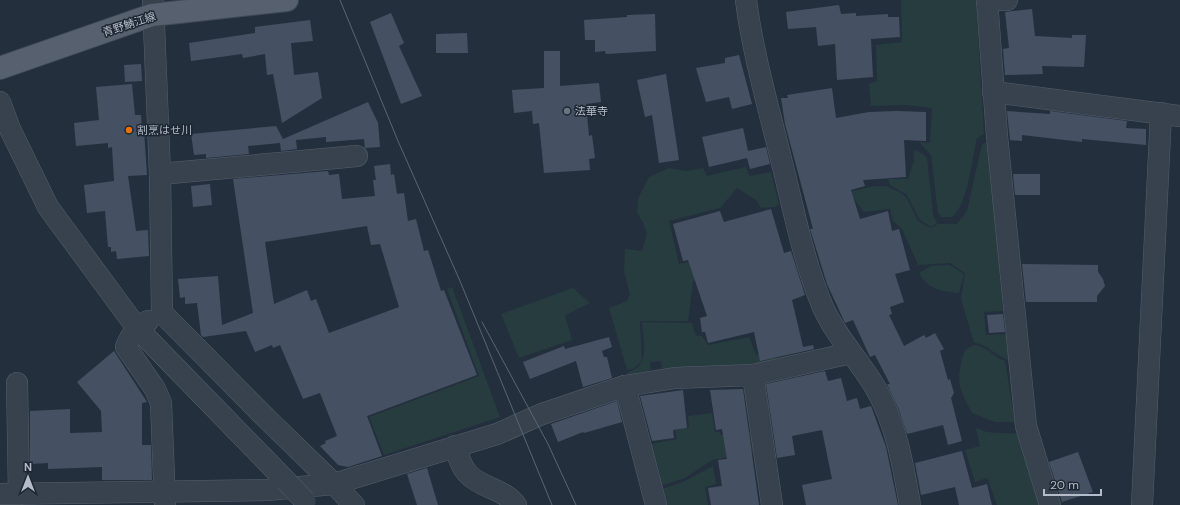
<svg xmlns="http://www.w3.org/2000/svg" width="1180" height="505" viewBox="0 0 1180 505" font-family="'DM Sans','Noto Sans JP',sans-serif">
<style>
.green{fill:#263c3f}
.building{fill:#455162;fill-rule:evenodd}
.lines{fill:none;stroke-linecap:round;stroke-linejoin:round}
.minor-casing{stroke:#565f6c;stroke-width:22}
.major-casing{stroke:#414a57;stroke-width:24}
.minor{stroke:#38414e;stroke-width:21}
.major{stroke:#56606e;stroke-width:22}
.tram{stroke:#5a6575;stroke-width:1}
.minor-bridge-casing{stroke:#565f6c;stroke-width:22;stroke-linecap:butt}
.minor-bridge{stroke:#38414e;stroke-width:21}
.worship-dot{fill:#6b7280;stroke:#1d2633;stroke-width:1.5}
.food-dot{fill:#e8710a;stroke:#1d2633;stroke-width:1.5}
.labels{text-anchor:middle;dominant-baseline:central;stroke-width:3;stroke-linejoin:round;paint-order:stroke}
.street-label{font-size:11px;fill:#b4bcc9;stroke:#1d2633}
.poi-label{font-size:11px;fill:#b4bcc9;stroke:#1d2633;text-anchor:start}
</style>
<rect width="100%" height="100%" fill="#242f3e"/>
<g class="green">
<path d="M 901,0 L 976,0 L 984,134 L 977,138 C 972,159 968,204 952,217 L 941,217 L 938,213 L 931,155 L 919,142 L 930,143 L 932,108 L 906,105 L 871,106 L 869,84 L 877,81 L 876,45 L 902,42 Z"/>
<path d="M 985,143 L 988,143 L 1003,311 L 984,312 L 986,335 L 1007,334 L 1009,360 C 995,356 988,344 974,343 L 961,299 L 965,273 L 950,263 L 918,265 L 902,229 L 893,221 L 890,209 L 864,212 L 849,192 L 874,186 L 886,186 L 901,193 L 906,197 L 918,221 L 931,228 L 938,224 L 957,224 L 967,211 L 982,144 Z"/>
<polygon points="914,150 923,154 927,158 933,214 937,223 931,227 919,219 907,195 890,185 888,179 908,179 914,160"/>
<polygon points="746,167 749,176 771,172 779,204 775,207 761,208 757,201 737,188 720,208 669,221 679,264 721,255 737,264 693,281 688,321 640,321 642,361 633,369 627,370 609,308 627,301 630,294 624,272 625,249 642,251 647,234 643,222 637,213 638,199 649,177 669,168 686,171 703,168 707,176"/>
<path d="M 949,265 L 964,274 L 959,293 C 941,291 928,290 919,273 L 931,266 Z"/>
<polygon points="452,287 500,417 384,455 369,417 479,376 447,289"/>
<polygon points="573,288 590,303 565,315 572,340 519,358 501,314"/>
<path d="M 642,322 L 692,323 L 696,336 L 702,336 L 708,345 L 749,337 L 756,355 L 774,350 L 776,359 L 753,364 L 662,369 L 661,361 L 650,362 L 651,370 L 627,375 L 628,372 C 651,366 643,341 642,322 Z"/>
<path d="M 973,345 C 986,345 993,357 1005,361 L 1015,422 L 995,422 L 972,413 C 958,386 955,380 965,350 Z"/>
<polygon points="712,413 715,432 719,432 721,435 754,432 757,452 712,460 685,478 657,487 646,445 677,439 675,430 689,428 688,416"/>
<polygon points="976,428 987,432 1019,434 1040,505 997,505 987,478 975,482 965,450 980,446"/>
<polygon points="713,466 716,484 705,487 708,505 662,505 659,490 683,482"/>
</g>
<g class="building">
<polygon points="839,5 841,14 856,13 856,16 888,14 888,17 899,17 900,37 871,39 873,77 837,80 835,44 818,46 816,27 788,29 786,12"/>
<polygon points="1032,9 1035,36 1072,38 1072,35 1086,35 1084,67 1042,66 1043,74 1005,75 1003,49 1009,48 1005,12"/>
<polygon points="391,13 404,43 399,46 422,96 401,104 370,22"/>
<polygon points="655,14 656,51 606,54 605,51 595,52 595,40 585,40 584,20 627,17 627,15"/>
<polygon points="310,20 313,41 291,43 294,75 318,72 322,98 282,123 273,74 267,75 265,54 243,58 242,54 191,61 189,43 255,33 255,27"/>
<polygon points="467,33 468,53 436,53 436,34"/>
<polygon points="544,51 560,51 560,86 599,83 601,102 586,104 589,136 592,135 595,158 589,159 590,170 544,173 539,123 533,124 532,111 514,113 512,90 544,88"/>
<polygon points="739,55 752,104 732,109 729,97 706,102 696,68 725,63 725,58"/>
<polygon points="141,64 142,81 125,82 124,65"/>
<polygon points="666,74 679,160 659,163 652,115 645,117 637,80"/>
<polygon points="132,84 135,115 141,115 142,131 144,131 147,175 128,176 136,231 148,230 149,256 117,259 116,251 111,252 111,247 108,247 105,211 87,213 84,185 114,181 112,147 108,148 108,143 76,146 74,123 99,120 96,87"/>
<polygon points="832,88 836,118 869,112 897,111 926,112 926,141 904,140 906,177 863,180 865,186 851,190 860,219 888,211 892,231 899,229 910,270 895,274 904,302 890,307 892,314 889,315 904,346 924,335 926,338 935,333 944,349 940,351 948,380 950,379 954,393 951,398 962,441 948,445 943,425 907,434 899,410 887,384 890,384 875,355 870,357 853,320 845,323 827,284 810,229 813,229 785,124 781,98 788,98 787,95"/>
<polygon points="368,102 378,123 380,147 365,148 364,139 326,142 326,137 296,140 297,149 281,151 280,143 248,146 249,154 206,158 206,154 194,155 191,134 276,126 283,139"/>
<polygon points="1007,111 1050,114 1050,111 1127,121 1126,128 1146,129 1146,145 1082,139 1082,142 1022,135 1022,141 1010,140"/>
<polygon points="743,128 748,151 766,147 770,164 750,169 747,158 709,167 702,137"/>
<path d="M 390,164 L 391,175 L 394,174 L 397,194 L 404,193 L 408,221 L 416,219 L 424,251 L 428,250 L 441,291 L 444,290 L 477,375 L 367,416 L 382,456 L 348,467 L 338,465 L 320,446 L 326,443 L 325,441 L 337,436 L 320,393 L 303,399 L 280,345 L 273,348 L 272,345 L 255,352 L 246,331 L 203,337 L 201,335 L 197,303 L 185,304 L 185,297 L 180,298 L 178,279 L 218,276 L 222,325 L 253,313 L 233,179 L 328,171 L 329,175 L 339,174 L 342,199 L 375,196 L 373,180 L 376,180 L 374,166 ZM 367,226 L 371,245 L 380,244 L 399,307 L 329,333 L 316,299 L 311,301 L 307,290 L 274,304 L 265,242 Z"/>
<polygon points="1013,174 1040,174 1040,195 1015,195"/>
<polygon points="210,184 212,205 193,207 191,186"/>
<polygon points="771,209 784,253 791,251 805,295 792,300 803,347 813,345 814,349 760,361 754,332 708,343 705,332 702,332 700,318 707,316 688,260 683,261 673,224 720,211 724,222"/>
<polygon points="1022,264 1098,265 1098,272 1103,279 1105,286 1097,296 1097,302 1026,302"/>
<polygon points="1003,314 1005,332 989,333 987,315"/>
<polygon points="609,337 612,347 602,351 604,357 607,357 612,378 583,387 576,361 530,379 523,362 564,346 565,349"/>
<polygon points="114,351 147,402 142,403 142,445 151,445 152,480 102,480 102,467 48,469 48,463 30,464 30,411 70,409 70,433 102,432 101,411 77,382"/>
<polygon points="825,371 828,381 841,378 847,401 857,398 860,409 871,406 886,447 898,505 806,505 802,485 832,479 822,430 792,436 795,455 777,458 766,384"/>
<polygon points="743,389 759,505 711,505 708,488 722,486 718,460 727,459 722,429 716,430 710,390"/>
<polygon points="683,390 687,428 673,430 674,438 652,441 640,396"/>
<polygon points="617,401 622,422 584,433 583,432 558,442 551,424"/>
<polygon points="962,451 972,488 987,484 992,505 959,505 955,487 921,495 915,463"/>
<polygon points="1078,452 1093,492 1062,502 1049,462"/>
<polygon points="427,468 438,505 417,505 407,474"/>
</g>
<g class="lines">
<g class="minor-casing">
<g id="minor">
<polyline points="153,0 160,174 162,313 265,417 334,484 497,434 542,414 625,386 675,378 753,375 851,353"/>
<path d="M 746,0 C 753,55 769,109 782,163 C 794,211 803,259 822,305 C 835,335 858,359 875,387 C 896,423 903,464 910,505"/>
<polyline points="987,0 997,136 1026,426 1050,505"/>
<polyline points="987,0 1007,0"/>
<polyline points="993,92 1180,116"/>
<polyline points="0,102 10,129 48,207 137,328 286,481"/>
<polyline points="160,174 357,156"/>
<path d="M 148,321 C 136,328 131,334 126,347 L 155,389 L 161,403 L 165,504"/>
<polyline points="753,375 772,505"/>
<polyline points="17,383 19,494"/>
<polyline points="625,386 656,505"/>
<path d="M 455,446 C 458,456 461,467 469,475 C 482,488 504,489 516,505"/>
<polyline points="0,494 267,490 334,484 354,505"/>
<polyline points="1142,505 1161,113"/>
</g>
</g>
<g class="major-casing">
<polyline id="major" points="0,68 152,15 287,0"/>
</g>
<use href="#minor" class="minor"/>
<use href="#major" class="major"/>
<g class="tram">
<polyline points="340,0 398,141 460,281 552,505"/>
<polyline points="482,322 548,444 576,505"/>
</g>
<g class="minor-bridge-casing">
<polyline id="minor-bridge" points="286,481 305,501"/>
</g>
<use href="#minor-bridge" class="minor-bridge"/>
</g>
<circle class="worship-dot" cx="567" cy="111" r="4"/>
<circle class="food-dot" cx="129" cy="130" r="4"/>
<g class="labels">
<g class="street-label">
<text transform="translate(129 24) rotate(-18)">青野鯖江線</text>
</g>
<g class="poi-label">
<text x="575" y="111">法華寺</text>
<text x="137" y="130">割烹はせ川</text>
</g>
</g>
<g transform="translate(28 477)" stroke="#1d2633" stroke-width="3" paint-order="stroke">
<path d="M0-3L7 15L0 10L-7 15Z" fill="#b4bcc9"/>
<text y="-6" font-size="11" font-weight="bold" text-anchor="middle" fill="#b4bcc9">N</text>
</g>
<path d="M1044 489v6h57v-6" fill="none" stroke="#b4bcc9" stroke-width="2"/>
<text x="1050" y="489" font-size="12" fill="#b4bcc9" stroke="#1d2633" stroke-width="3" paint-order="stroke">20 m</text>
</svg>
